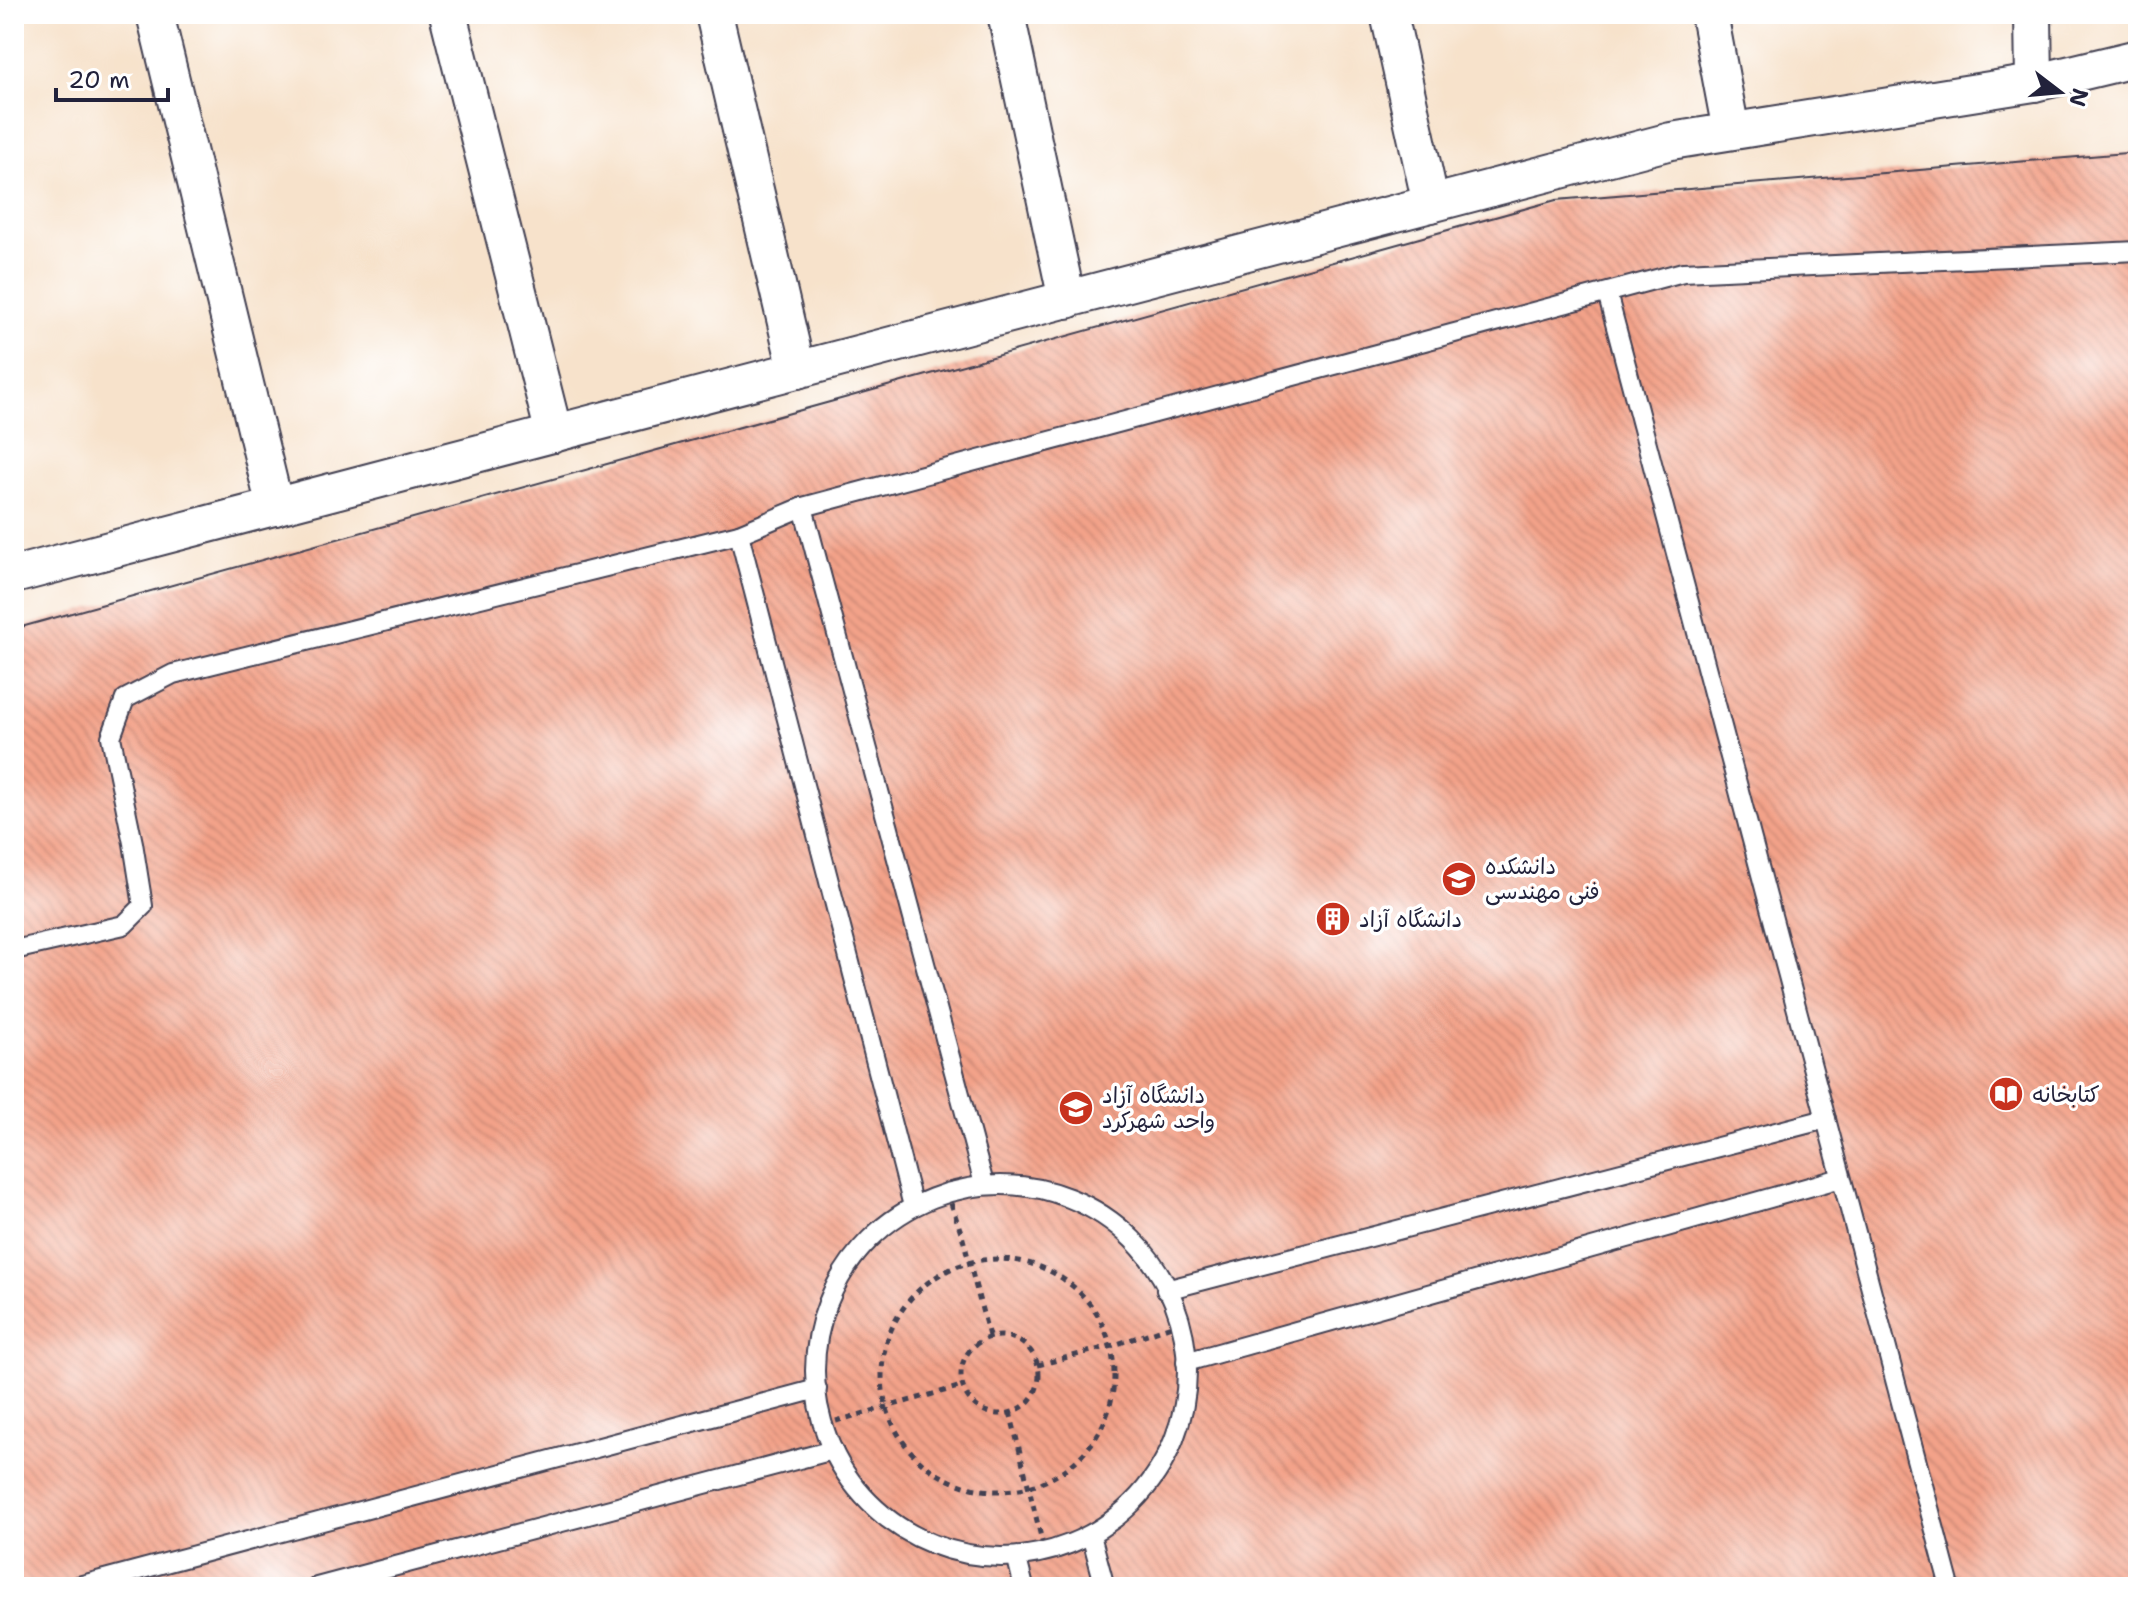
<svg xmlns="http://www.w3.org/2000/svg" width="2152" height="1601" viewBox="0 0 2152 1601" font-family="'Shantell Sans','Playpen Sans Arabic',sans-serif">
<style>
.building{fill:url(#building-back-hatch)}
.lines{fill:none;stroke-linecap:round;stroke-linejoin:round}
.service-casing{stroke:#423f51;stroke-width:22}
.minor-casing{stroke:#423f51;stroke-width:40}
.path{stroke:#423f51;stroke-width:5;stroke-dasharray:6 6;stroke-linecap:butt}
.service{stroke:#fff;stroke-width:18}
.minor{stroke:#fff;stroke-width:36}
.labels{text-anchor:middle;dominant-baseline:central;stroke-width:7;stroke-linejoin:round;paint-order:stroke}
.poi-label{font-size:22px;fill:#22223b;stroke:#fff;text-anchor:start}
</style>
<defs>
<pattern id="building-back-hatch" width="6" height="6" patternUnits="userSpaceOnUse" patternTransform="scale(2)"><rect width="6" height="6" fill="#f3a289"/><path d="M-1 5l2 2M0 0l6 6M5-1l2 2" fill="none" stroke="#d08b77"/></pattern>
</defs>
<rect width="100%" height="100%" fill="#fff"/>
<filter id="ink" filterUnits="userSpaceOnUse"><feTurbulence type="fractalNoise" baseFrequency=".0125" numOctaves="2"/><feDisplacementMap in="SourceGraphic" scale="16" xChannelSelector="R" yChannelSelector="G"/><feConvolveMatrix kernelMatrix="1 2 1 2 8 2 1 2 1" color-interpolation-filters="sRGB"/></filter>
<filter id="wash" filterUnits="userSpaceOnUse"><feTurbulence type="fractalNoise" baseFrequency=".006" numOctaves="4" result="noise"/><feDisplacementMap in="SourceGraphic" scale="32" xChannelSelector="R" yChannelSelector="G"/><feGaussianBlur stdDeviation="1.8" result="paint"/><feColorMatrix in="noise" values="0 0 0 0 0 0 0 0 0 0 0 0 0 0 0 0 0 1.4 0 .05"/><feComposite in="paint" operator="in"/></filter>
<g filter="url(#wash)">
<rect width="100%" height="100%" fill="#f7e2cb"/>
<g id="blocks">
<polygon class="building" points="2138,152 2138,1587 14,1587 14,629 1556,200"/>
</g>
</g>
<g filter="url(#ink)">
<use href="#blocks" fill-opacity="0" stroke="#423f51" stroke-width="2"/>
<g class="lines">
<g class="service-casing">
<g id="service">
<polyline points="1607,293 1950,1587"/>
<polyline points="803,507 984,1184"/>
<polyline points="739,534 913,1206"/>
<polyline points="14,950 124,925 143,906 133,843 111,737 125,699 173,674 739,534 803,507 1683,272 2138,251"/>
<circle cx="1001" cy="1371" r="186"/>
<polyline points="1166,1290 1826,1119"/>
<polyline points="1186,1362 1841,1178"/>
<polyline points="1091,1535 1105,1587"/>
<polyline points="1017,1559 1024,1587"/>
<polyline points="75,1587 817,1389"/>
<polyline points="317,1587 833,1450"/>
</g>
</g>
<g class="minor-casing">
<g id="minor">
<polyline points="155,14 275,507"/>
<polyline points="448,14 554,434"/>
<polyline points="714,14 797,370"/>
<polyline points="1006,14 1067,300"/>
<polyline points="1389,14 1431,204"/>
<polyline points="1709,14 1731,131"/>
<polyline points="2034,83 2138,58"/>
<polyline points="14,575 1671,141 2034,83 2033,14"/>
</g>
</g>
<g class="path">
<polyline points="947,1192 962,1235 989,1336"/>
<circle cx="998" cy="1375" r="116"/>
<circle cx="1000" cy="1375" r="39"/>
<polyline points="1038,1365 1111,1346 1181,1323"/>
<polyline points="1010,1412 1043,1545"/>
<polyline points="836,1421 962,1386"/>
</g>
<use href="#service" class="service"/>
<use href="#minor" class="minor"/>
</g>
</g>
<defs>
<g id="university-disc" transform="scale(1.8)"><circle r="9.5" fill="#c8321e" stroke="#fff"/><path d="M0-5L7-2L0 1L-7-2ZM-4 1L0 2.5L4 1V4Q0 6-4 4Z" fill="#fff"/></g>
<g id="building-disc" transform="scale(1.8)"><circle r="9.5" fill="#c8321e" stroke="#fff"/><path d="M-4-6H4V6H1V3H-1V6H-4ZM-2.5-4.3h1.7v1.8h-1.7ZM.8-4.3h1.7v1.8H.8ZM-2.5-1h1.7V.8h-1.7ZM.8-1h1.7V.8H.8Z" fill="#fff"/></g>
<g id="library-disc" transform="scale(1.8)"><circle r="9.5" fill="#c8321e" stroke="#fff"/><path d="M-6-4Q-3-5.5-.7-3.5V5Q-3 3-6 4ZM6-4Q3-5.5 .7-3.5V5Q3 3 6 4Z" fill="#fff"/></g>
</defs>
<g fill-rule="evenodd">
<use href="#university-disc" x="1459" y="879"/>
<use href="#building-disc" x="1333" y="919"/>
<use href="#library-disc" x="2006" y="1094"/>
<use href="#university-disc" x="1076" y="1108"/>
</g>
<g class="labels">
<g class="poi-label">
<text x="1485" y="866">دانشکده<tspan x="1485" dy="25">فنی مهندسی</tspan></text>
<text x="1359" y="919">دانشگاه آزاد</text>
<text x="2032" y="1094">کتابخانه</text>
<text x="1102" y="1095">دانشگاه آزاد<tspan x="1102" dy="25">واحد شهرکرد</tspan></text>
</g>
</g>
<rect width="2152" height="1601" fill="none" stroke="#fff" stroke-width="48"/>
<g transform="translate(2060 92) rotate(106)" stroke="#ffffff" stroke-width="6" paint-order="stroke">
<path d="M0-6L14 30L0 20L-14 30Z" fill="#22223b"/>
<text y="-12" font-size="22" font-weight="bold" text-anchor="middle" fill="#22223b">N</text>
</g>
<path d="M56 88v12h112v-12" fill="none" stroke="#22223b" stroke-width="4"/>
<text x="68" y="88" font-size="24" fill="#22223b" stroke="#ffffff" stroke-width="6" paint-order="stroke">20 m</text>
</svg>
